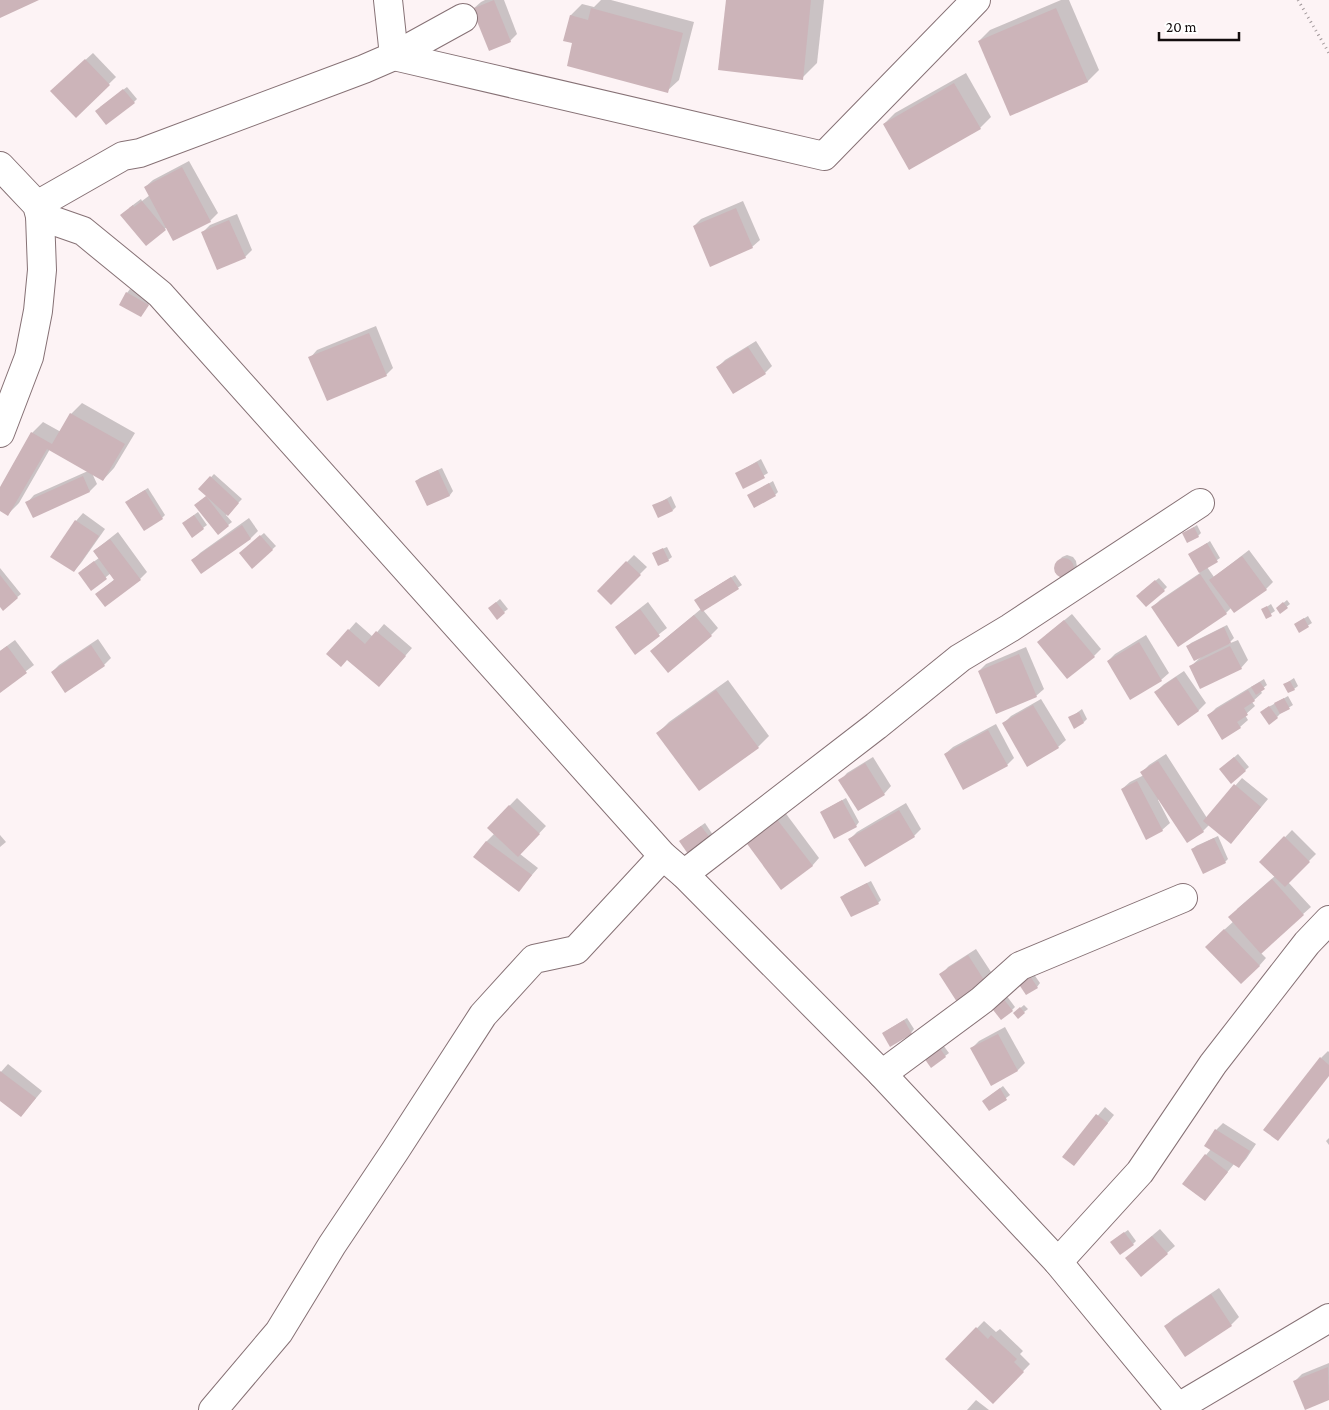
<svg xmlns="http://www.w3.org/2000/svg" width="1329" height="1410" viewBox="0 0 1329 1410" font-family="'Crimson Pro',serif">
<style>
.shadow{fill:#0003}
.building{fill:#ccb4b9}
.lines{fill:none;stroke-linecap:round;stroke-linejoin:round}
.street-casing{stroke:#867175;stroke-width:30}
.path{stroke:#a09799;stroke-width:3;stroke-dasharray:1 4;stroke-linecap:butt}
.street{stroke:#fff;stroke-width:28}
</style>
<rect width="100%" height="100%" fill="#fdf3f5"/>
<g class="shadow">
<polygon points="485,0 504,0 517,34 510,41 473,9 481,2"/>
<polygon points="601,0 611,0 694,22 679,80 667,91 574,42 565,40 571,15 582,4 594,7"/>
<polygon points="727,0 824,0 817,63 802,78"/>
<polygon points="1061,0 1069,0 1099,70 1088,81 1011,114 979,41 990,30"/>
<polygon points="93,53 116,77 76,116 59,84"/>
<polygon points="966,73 991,117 980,128 884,124 895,113"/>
<polygon points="127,87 137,99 134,102 100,107"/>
<polygon points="189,161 218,213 210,221 174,240 167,227 146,245 129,208 141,199 142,201 150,195 145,187 153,180"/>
<polygon points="743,201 760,240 752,247 694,226 701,219"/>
<polygon points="237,214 252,250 245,257 202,233 210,225"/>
<polygon points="130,289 151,301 141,316 127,293"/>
<polygon points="376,326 393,368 386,375 310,358 317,350"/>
<polygon points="756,341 772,366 765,373 718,367 725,360"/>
<polygon points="82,403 135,433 114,468 103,480 92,473 97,484 90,491 33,517 27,503 34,495 88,471 50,449 19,503 8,514 0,510 0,489 32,433 43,422 61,432 71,414"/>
<polygon points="761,459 768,473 744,487 737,473"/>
<polygon points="442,468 453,491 450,495 427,505 416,481 420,478"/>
<polygon points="214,474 242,499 226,515 232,522 218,533 199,502 207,496 200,489"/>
<polygon points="773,481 778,492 775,495 749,495"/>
<polygon points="148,488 165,515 162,518 130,499"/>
<polygon points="671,496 676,507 673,510 654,506"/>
<polygon points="198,512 207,525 192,536 187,520"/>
<polygon points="83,513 105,529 81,563 74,571 76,521"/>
<polygon points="249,518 258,531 251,538 201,573 193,560 200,553"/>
<polygon points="1197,525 1201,533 1198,536 1183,534"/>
<polygon points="118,532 147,572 140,579 97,594 115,579 111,573 91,589 82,570 99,558 94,551"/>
<polygon points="264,533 276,546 253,567 244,550"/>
<polygon points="1210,541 1220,558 1207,567 1214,577 1249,550 1273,582 1266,589 1231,608 1226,613 1152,608 1160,600 1200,573 1189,555"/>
<polygon points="667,547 672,557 668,560 653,553"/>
<polygon points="634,555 647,567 611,603 598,591"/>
<polygon points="1067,555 1073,557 1076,561 1077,567 1074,571 1064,577 1059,576 1055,572 1055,566 1062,557"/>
<polygon points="0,568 21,594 3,609 0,605"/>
<polygon points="735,575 742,585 703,610 718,628 711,635 659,644 701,609 699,597"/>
<polygon points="1159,578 1167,587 1164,590 1141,592"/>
<polygon points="500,599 508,609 504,612 493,605"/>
<polygon points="1287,600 1290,604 1280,612 1281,605"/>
<polygon points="648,602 667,628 635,653 616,627"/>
<polygon points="1271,604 1275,611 1266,617 1262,610"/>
<polygon points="1072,614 1101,649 1094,656 1046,635"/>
<polygon points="1308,616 1312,623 1299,631 1295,624"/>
<polygon points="356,622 373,637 384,624 412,648 386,678 348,659 328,654"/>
<polygon points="1227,625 1234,638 1228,644 1238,640 1248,660 1241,668 1191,666 1201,657 1188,646 1191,643"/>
<polygon points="1146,635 1169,673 1161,680 1108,661 1115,654"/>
<polygon points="98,639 111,658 104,665 52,672 59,665"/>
<polygon points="15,640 34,665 0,691 0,651"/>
<polygon points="1026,647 1044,689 1036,696 979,671 986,664"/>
<polygon points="1184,671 1206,703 1199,710 1178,724 1156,692 1163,685"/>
<polygon points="1294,678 1298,686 1294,689 1285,684"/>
<polygon points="1264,679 1267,685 1260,690 1262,693 1252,702 1255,706 1245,715 1248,720 1240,727 1209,715 1216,708"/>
<polygon points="728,680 769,736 758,747 658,733 669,722"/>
<polygon points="1288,696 1293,705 1280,713 1280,714 1277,717 1265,709"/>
<polygon points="1041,699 1066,740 1058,747 1004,723 1011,716"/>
<polygon points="1082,709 1087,719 1084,722 1070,718"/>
<polygon points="996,724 1014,758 1007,765 945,754 953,747"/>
<polygon points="1166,754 1207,818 1242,778 1268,799 1238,835 1210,824 1203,831 1159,799 1158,800 1170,823 1162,830 1122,789 1130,782 1144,775 1142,772 1149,765"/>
<polygon points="1238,754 1249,767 1231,782 1224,766"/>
<polygon points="873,757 891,786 884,794 840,781 847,773"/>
<polygon points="517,798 546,826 520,854 538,868 519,890 486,842 494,834 488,828"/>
<polygon points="846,798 859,822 856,826 821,812"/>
<polygon points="906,803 921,829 914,836 850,839 857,832"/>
<polygon points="784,811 819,858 812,866 747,841"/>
<polygon points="705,823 713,835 688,853 684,838"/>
<polygon points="1292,830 1316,854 1288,882 1311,907 1260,952 1266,958 1259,966 1214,939 1234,921 1237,909 1275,876 1261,862"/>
<polygon points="0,835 6,842 0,847"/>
<polygon points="1218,836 1228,859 1225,862 1193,849 1196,846"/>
<polygon points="871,881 881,900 878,903 842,897 845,894"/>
<polygon points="976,949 993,975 985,982 941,975 948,967"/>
<polygon points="1033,973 1040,983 1037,987 1020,983"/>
<polygon points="1006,995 1015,1007 1012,1010 992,1006"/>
<polygon points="1024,1005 1028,1009 1024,1012 1018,1010"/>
<polygon points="907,1018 914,1029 911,1033 883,1033"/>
<polygon points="1005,1027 1025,1063 1018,1070 991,1084 972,1048 979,1041"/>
<polygon points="943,1045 949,1053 932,1066 926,1058"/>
<polygon points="1328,1051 1329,1052 1329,1076 1321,1058"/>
<polygon points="8,1064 42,1091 21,1116 0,1099 0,1073"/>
<polygon points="1003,1086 1010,1095 990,1110 983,1101"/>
<polygon points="1105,1107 1114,1115 1074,1165 1064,1157"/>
<polygon points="1223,1123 1256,1144 1246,1159 1239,1167 1234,1164 1205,1200 1206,1155 1211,1149 1216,1130"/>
<polygon points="1329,1138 1329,1145 1326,1141"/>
<polygon points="1160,1229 1175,1246 1142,1275 1134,1251"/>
<polygon points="1128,1230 1136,1241 1133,1244 1115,1239"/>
<polygon points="1219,1288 1239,1317 1231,1325 1185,1356 1166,1326 1173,1319"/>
<polygon points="984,1321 996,1332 1000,1329 1023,1351 1020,1354 1030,1364 993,1402 947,1359"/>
<polygon points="1329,1363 1329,1399 1306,1408 1295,1381 1302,1374"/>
<polygon points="976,1400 989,1410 967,1410"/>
</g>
<g class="building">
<polygon points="0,0 39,0 0,18"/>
<polygon points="494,0 511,42 489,51 472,9"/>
<polygon points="726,0 811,0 803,80 718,70"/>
<polygon points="591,8 683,33 668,93 567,66 572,43 563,41 570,15 588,20"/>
<polygon points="1056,8 1088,82 1010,116 978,41"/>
<polygon points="85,59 110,85 76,118 50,91"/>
<polygon points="954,83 981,129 909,170 883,124"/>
<polygon points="123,89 135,103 106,125 95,111"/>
<polygon points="182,167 211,222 173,241 144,187"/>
<polygon points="142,201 166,230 146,246 120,215 133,205 134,207"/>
<polygon points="736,208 753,248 710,267 693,226"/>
<polygon points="229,220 246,258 217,270 201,232"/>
<polygon points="126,292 149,305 141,317 119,305"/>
<polygon points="369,333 387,376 327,401 308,357"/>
<polygon points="748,347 766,374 733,394 716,367"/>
<polygon points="70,413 125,444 103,481 47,449 8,516 0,511 0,487 31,432 52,444"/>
<polygon points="757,462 765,478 743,489 735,473"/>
<polygon points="438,470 450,496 427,506 415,481"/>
<polygon points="83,476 90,492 33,518 25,502"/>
<polygon points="210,476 239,503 228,516 206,496 229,526 218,535 194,505 206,496 198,489"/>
<polygon points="769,483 776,496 754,508 747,495"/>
<polygon points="145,490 163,519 144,531 125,502"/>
<polygon points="667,499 673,511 658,518 652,505"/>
<polygon points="194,515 204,529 192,538 182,523"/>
<polygon points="75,520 99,536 74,572 50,557"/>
<polygon points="242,525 251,539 201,574 191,560"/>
<polygon points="1194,527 1199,537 1187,543 1182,533"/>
<polygon points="260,535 273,550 252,569 239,553"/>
<polygon points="110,539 141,580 105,607 95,594 114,580 93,551"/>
<polygon points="1207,543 1218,562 1199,573 1188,554"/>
<polygon points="663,548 669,561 658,566 652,553"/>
<polygon points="1242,556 1267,590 1234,613 1209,580"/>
<circle cx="1064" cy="568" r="10"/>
<polygon points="94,561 107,579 91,591 78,573"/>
<polygon points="626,561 641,575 611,605 597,591"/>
<polygon points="1200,574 1227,614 1178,647 1151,607"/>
<polygon points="0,575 18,598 3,611 0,607"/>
<polygon points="731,577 739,589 702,612 694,600"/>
<polygon points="1155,580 1165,591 1146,607 1136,596"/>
<polygon points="496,602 505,613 497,620 488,608"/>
<polygon points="1283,602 1288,608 1280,614 1276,608"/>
<polygon points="1267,606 1272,616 1266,619 1261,609"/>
<polygon points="640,609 660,636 635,655 615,627"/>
<polygon points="694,615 712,636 668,673 650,651"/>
<polygon points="1304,618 1309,627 1299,633 1294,624"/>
<polygon points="1064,620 1095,657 1067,679 1037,642"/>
<polygon points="1224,627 1231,643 1194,661 1186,646"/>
<polygon points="348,629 365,644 376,631 406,656 379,687 347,660 341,667 326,654"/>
<polygon points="1139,642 1162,681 1130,700 1107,661"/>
<polygon points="91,645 105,666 65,693 51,672"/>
<polygon points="7,646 27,673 0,693 0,651"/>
<polygon points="1230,646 1242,669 1200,689 1189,666"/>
<polygon points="1019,654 1037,697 996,714 978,671"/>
<polygon points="1176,677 1199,711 1178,726 1154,692"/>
<polygon points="1290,681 1295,690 1288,693 1283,684"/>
<polygon points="1260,682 1265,689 1256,695 1251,687"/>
<polygon points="716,690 759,748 699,791 656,733"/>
<polygon points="1248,690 1255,701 1244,708 1248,715 1237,722 1241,728 1222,740 1207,715"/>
<polygon points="1284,698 1290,709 1280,714 1274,703"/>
<polygon points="1033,705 1059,748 1027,767 1002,723"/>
<polygon points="1269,706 1278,718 1269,725 1260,712"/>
<polygon points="1079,712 1084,723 1074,729 1068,717"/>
<polygon points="988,730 1008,766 963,790 944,754"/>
<polygon points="1234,757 1246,771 1231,784 1219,769"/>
<polygon points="1158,761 1204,832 1187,843 1140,772"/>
<polygon points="865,763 885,795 858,811 838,780"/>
<polygon points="1137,781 1163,831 1146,840 1121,789"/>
<polygon points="1234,784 1261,807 1231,844 1203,821"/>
<polygon points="842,800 857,827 834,839 820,812"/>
<polygon points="509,805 540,834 518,857 487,828"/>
<polygon points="899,810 915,837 865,867 848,839"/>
<polygon points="776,818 813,866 781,890 745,841"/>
<polygon points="701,826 711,839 688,854 679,841"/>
<polygon points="1284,836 1310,862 1285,887 1259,862"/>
<polygon points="1214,838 1226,863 1203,874 1191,849"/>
<polygon points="486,841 532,875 519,892 473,857"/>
<polygon points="1272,879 1304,915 1261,954 1228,917"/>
<polygon points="867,883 879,904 851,917 840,897"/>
<polygon points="1224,929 1260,966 1241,984 1205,947"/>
<polygon points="968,955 986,983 957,1002 939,974"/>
<polygon points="1030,976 1038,988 1026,995 1018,983"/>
<polygon points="1002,997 1013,1011 1001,1020 990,1006"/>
<polygon points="1020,1007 1025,1013 1018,1019 1013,1013"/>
<polygon points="904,1020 912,1034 890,1047 882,1033"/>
<polygon points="998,1034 1018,1071 991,1086 970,1048"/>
<polygon points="939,1047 946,1057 931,1068 924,1058"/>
<polygon points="1320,1057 1329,1065 1329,1076 1278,1141 1263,1130"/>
<polygon points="0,1071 36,1098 21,1117 0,1101"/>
<polygon points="1000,1088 1007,1100 989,1111 982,1101"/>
<polygon points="1096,1114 1108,1123 1074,1166 1062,1157"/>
<polygon points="1215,1129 1250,1151 1239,1168 1204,1146"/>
<polygon points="1205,1154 1228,1172 1205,1201 1182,1184"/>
<polygon points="1124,1232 1134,1245 1120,1255 1110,1242"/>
<polygon points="1152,1236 1168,1254 1141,1277 1125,1258"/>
<polygon points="1211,1294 1232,1326 1185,1357 1164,1326"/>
<polygon points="976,1327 988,1339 991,1335 1017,1359 1014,1362 1024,1372 993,1404 945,1359"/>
<polygon points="1328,1367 1329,1400 1305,1410 1293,1381"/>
</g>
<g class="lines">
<g class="street-casing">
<g id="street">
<polyline points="388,0 394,56 824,156 976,0"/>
<polyline points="0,166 37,205 40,216 42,270 38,311 29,357 0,433"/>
<polyline points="37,205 123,156 140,153 364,69 394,56 463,18"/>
<polyline points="40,216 83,231 160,294 663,856 684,874 882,1074 1058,1262 1180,1410"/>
<polyline points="684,874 876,726 960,658 1010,628 1200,503"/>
<polyline points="882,1074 982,1000 1020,966 1183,898"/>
<polyline points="1058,1262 1140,1172 1213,1064 1307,943 1329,920"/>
<polyline points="1177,1408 1329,1318"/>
<polyline points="213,1410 279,1332 332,1245 395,1151 483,1015 534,959 576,950 663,856"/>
</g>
</g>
<polyline class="path" points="1298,0 1329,53"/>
<use href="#street" class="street"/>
</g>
<path d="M1159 32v8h80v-8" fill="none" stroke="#130c0d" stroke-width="2.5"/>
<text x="1166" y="32" font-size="15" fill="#130c0d" stroke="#ffffff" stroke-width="4" paint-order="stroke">20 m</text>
</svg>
